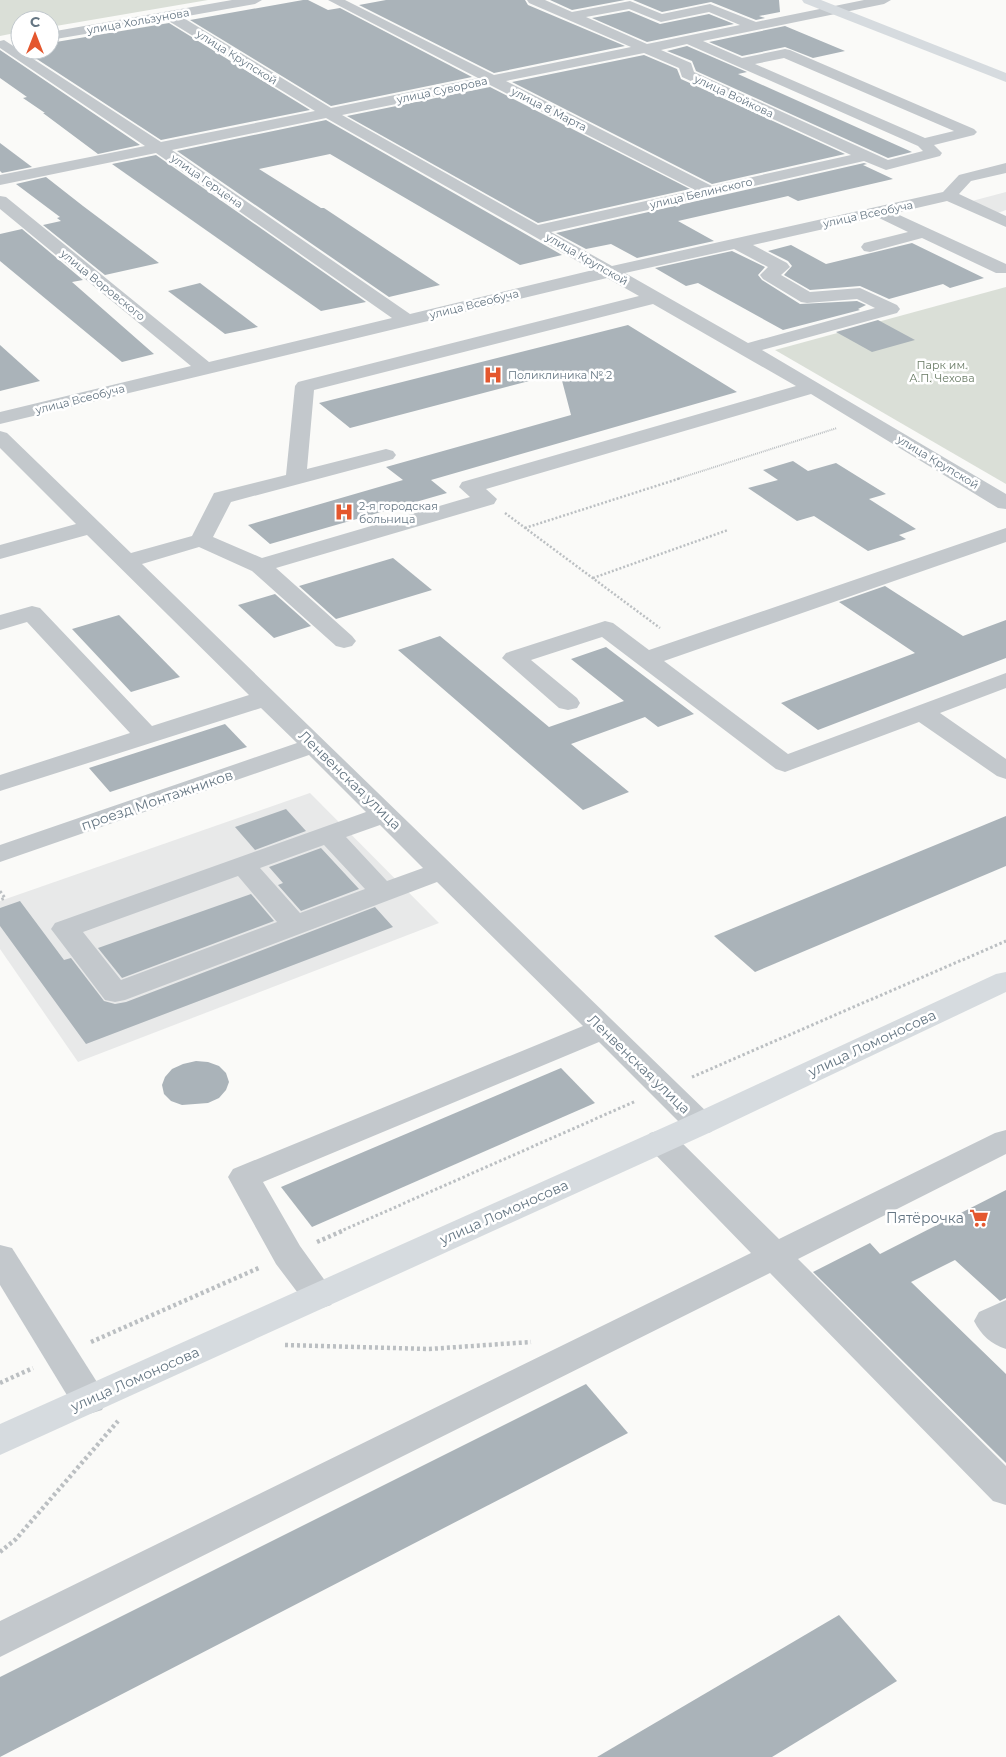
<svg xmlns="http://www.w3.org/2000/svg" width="1006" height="1757" viewBox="0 0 1006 1757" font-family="Montserrat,sans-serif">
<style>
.built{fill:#e8e9e9}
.green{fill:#dadfd7}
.building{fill:#aab3b9}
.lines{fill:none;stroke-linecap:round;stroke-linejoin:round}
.path-far3{stroke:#bbbfc2;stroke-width:2;stroke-dasharray:1 1;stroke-linecap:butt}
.path-far2{stroke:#bbbfc2;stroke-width:2.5;stroke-dasharray:2 2;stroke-linecap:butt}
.path-far1{stroke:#bbbfc2;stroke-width:3;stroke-dasharray:2.5 2.5;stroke-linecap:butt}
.path{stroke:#bbbfc2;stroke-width:4.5;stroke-dasharray:3 3;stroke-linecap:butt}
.minor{fill:#c3c8cc;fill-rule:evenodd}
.major{fill:#d6dbdf;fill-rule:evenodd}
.labels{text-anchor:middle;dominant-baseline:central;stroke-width:5;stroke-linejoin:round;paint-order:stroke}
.far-street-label{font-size:11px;fill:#657683;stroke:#fff}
.far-park-label{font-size:11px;fill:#687a64;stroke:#fff}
.far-poi-label{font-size:11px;fill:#657683;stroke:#fff;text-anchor:start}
.street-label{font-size:14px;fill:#657683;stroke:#fff}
.poi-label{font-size:14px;fill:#657683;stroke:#fff;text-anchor:end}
</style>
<rect width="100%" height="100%" fill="#fafaf8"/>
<g class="built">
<polygon points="1006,192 1006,210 998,213 972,201"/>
<polygon points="310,793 439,923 78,1062 0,949 0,901"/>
</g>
<g class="green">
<polygon points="0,0 208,0 50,27 50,20 20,20 20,32 0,36"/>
<polygon points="1006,287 1006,484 775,350"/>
</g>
<g class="building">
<polygon points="303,0 308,0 328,10 340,8 472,77 331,106 190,20"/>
<polygon points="386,0 525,0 528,5 625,46 494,73 359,5"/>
<polygon points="550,0 625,0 572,10"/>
<polygon points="633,0 779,0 780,12 759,16 765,18 756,20 711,2 662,12"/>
<polygon points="629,11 660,24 709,14 734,24 647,42 592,18"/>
<polygon points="169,23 310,110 161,140 23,50 50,50 50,43"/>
<polygon points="785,26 845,51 813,58 785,47 742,56 709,42"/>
<polygon points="687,46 747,72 738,74 912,152 888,158 696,71 692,61 667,51"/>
<polygon points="0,50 140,145 98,154 43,113 45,113 23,98 27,97 0,78"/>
<polygon points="644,55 677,69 681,79 845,154 712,184 512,82"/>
<polygon points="490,87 690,189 538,223 347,116"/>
<polygon points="326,120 562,255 520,265 330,154 259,169 321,208 324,208 440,285 389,297 177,151"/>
<polygon points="0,143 32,167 2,173 0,171"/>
<polygon points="156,155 366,302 321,311 112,164"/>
<polygon points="864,163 867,164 863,165 893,179 798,201 788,196 678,221 714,241 637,258 611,244 586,249 556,233"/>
<polygon points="46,177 83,206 159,263 105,275 43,225 61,221 57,218 60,217 16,184"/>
<polygon points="22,229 83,280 72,282 154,354 122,362 0,261 0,234"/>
<polygon points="912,243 984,278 950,288 943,284 889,299 860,286 810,290 784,275 792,266 788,261 768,251 791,245 826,264"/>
<polygon points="732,251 765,267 758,275 762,280 800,304 857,301 866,305 858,309 860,310 783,330 698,283 686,286 655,268"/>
<polygon points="200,283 258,327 225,334 168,291"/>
<polygon points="878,320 915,340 872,352 836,332"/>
<polygon points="628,325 737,392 431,480 447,493 270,544 248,525 403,480 386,467 571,415 560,373 350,428 319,403"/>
<polygon points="0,345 40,381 0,391"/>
<polygon points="793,461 808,471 836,463 886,494 869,499 916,529 899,535 906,539 868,551 814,516 797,521 748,488 778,480 763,470"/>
<polygon points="393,558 432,590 336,619 299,586"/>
<polygon points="885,586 963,636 1006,620 1006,658 818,730 781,703 915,653 839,602"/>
<polygon points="275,594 311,626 274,638 238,605"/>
<polygon points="119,615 180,677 131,692 72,629"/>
<polygon points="440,636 549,727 624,701 571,659 606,647 694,714 658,727 645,717 571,744 629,792 583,810 398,650"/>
<polygon points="225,724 247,747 110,792 89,768"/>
<polygon points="286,809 306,831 255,850 235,827"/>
<polygon points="1006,816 1006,866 755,972 714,936"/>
<polygon points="321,848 359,889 301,911 278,885 283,883 269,867"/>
<polygon points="251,894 274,921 122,978 98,948"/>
<polygon points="20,901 64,960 71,958 104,1001 115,1004 126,1002 375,907 393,927 86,1044 0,926 0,908"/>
<polygon points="196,1061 208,1062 219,1066 226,1073 229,1082 226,1090 219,1098 208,1103 182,1105 171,1101 164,1094 162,1085 165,1077 172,1069 183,1064"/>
<polygon points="561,1068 595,1103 312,1227 281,1187"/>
<polygon points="1006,1190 1006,1298 1000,1301 955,1260 911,1282 1006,1374 1006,1463 813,1272 870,1243 880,1254"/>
<polygon points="586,1384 628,1433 0,1757 0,1677"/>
<polygon points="839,1615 897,1681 772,1757 597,1757"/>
</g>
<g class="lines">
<polyline class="path-far3" points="677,479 837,428"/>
<g class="path-far2">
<polyline points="505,513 660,628"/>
<polyline points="525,528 681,478"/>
<polyline points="593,578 728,530"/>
</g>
<g class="path-far1">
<polyline points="0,891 5,898 0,900"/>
<polyline points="692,1077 1006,941"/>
<polyline points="339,1232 636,1101"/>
</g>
<g class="path">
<polyline points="317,1242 342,1231"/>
<polyline points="91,1342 261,1267"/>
<polyline points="285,1345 429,1349 531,1342"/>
<polyline points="0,1383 33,1368"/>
<polyline points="0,1552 16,1539 118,1421"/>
</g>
<g class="minor">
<path d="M 232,0 L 262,0 L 255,4 L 182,17 L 331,108 L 478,78 L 328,0 L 345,0 L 494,75 L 631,47 L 529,3 L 527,0 L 545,0 L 572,12 L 630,1 L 662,14 L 710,4 L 756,22 L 864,0 L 891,0 L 884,4 L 703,41 L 742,58 L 785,49 L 790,50 L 974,129 L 977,132 L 974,135 L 934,145 L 942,153 L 940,156 L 886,170 L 864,161 L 551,232 L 612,266 L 943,192 L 959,175 L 1006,163 L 1006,173 L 971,181 L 959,194 L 1006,216 L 1006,227 L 947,201 L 895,213 L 1006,264 L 1006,273 L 996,273 L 922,238 L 870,252 L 864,251 L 861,247 L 864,243 L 908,232 L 877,217 L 753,245 L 787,263 L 790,267 L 781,275 L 810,292 L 860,288 L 897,305 L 900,309 L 897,313 L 762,350 L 1006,494 L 1006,509 L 998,508 L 811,394 L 486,489 L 497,499 L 494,504 L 276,568 L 352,636 L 356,641 L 352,646 L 344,648 L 336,646 L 252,571 L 199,547 L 142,564 L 711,1116 L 716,1124 L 711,1132 L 700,1135 L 689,1132 L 599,1042 L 263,1182 L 300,1246 L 336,1296 L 331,1305 L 319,1309 L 307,1305 L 276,1264 L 228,1177 L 233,1169 L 583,1026 L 437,882 L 125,1000 L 115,1002 L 105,1000 L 51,929 L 55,923 L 366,812 L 309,755 L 0,862 L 0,845 L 297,743 L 261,708 L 0,791 L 0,775 L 130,733 L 27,622 L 0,630 L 0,615 L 32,606 L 40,608 L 152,726 L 249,695 L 87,535 L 0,559 L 0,545 L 76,524 L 0,448 L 0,431 L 7,433 L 131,553 L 192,536 L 214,493 L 286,475 L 295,386 L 298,382 L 639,296 L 607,278 L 0,424 L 0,412 L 191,366 L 0,209 L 0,196 L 6,197 L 209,362 L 392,318 L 156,153 L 0,185 L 0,175 L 145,146 L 0,48 L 0,41 L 4,40 L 161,142 L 315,111 L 167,20 L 50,40 L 50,32 ZM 629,9 L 661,22 L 709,12 L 740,25 L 647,44 L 586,17 ZM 687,44 L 918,146 L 923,151 L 888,160 L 694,72 L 691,63 L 661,50 ZM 644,53 L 679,68 L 682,77 L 851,155 L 712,186 L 506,81 ZM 784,58 L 954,131 L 925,138 L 755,64 ZM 490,85 L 695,190 L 538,225 L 342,115 ZM 326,118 L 593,270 L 410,314 L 172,150 ZM 734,249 L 768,267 L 760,275 L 763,279 L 801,302 L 807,303 L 857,299 L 875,308 L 748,343 L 625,273 ZM 653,304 L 796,386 L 462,482 L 459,487 L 470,497 L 262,558 L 213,537 L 231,502 L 393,459 L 396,455 L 393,451 L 386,449 L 307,469 L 314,390 ZM 380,825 L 423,868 L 387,881 L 346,837 ZM 324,845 L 365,889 L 300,913 L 260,868 ZM 238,876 L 277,922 L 121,980 L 83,932 Z"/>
<polygon points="1006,528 1006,542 664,661 788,754 1006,673 1006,688 940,713 1006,759 1006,779 997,776 919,722 785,772 776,769 602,637 531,660 577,698 580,703 577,708 568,710 559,708 502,658 506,653 605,621 613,623 649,650"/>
<polygon points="661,1130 672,1133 779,1239 995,1133 1006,1130 1006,1154 798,1259 1006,1466 1006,1505 993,1501 770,1273 0,1657 0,1621 751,1253 650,1149 645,1141 650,1133"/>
<polygon points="0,1245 12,1248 102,1390 107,1400 102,1410 89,1414 76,1410 0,1285"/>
<path d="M 1006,1300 L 1006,1349 C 991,1344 981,1335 974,1321 L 979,1312 Z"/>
</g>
<g class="major">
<polygon points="802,0 821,0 1006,73 1006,82 804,3"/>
<polygon points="1006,972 1006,992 711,1132 0,1455 0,1424 689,1116 996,974"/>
</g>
</g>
<defs>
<g id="hospital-bare" transform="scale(1.5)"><path d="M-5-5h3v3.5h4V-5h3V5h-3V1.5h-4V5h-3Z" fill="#e4572e" stroke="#fff" stroke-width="2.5" paint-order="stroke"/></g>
<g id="supermarket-bare" transform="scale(1.5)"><path d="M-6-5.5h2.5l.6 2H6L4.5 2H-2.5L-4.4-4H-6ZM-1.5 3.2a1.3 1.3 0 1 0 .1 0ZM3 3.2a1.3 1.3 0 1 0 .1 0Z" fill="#e4572e" stroke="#fff" stroke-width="2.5" paint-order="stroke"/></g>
</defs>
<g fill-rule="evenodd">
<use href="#hospital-bare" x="493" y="375"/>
<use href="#hospital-bare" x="344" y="512"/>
<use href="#supermarket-bare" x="979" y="1218"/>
</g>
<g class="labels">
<g class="far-street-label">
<text transform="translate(138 21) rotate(-10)">улица Хользунова</text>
<text transform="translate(237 57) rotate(32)">улица Крупской</text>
<text transform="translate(442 90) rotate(-12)">улица Суворова</text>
<text transform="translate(734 96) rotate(25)">улица Войкова</text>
<text transform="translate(549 109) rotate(27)">улица 8 Марта</text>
<text transform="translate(207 181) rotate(35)">улица Герцена</text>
<text transform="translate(701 193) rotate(-13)">улица Белинского</text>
<text transform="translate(868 214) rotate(-12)">улица Всеобуча</text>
<text transform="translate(587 259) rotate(30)">улица Крупской</text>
<text transform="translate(103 285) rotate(39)">улица Воровского</text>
<text transform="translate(474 304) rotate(-14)">улица Всеобуча</text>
<text transform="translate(80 399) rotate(-14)">улица Всеобуча</text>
<text transform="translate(938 462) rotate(31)">улица Крупской</text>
</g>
<g class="far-park-label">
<text x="942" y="365">Парк им.<tspan x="942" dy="13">А.П. Чехова</tspan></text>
</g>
<g class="far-poi-label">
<text x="508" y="375">Поликлиника № 2</text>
<text x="359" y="506">2-я городская<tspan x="359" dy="13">больница</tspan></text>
</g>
<g class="street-label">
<text transform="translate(350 780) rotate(44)">Ленвенская улица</text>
<text transform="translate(157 800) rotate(-19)">проезд Монтажников</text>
<text transform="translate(872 1043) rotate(-25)">улица Ломоносова</text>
<text transform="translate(639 1064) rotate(44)">Ленвенская улица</text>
<text transform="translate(504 1212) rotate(-24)">улица Ломоносова</text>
<text transform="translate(135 1379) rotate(-24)">улица Ломоносова</text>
</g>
<g class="poi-label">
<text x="964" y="1218">Пятёрочка</text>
</g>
</g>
<g transform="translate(35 35)"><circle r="24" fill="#ffffff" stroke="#c1c8cd"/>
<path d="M0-4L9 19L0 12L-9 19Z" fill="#e4572e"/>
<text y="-8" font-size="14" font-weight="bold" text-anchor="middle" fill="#657683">С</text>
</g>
</svg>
